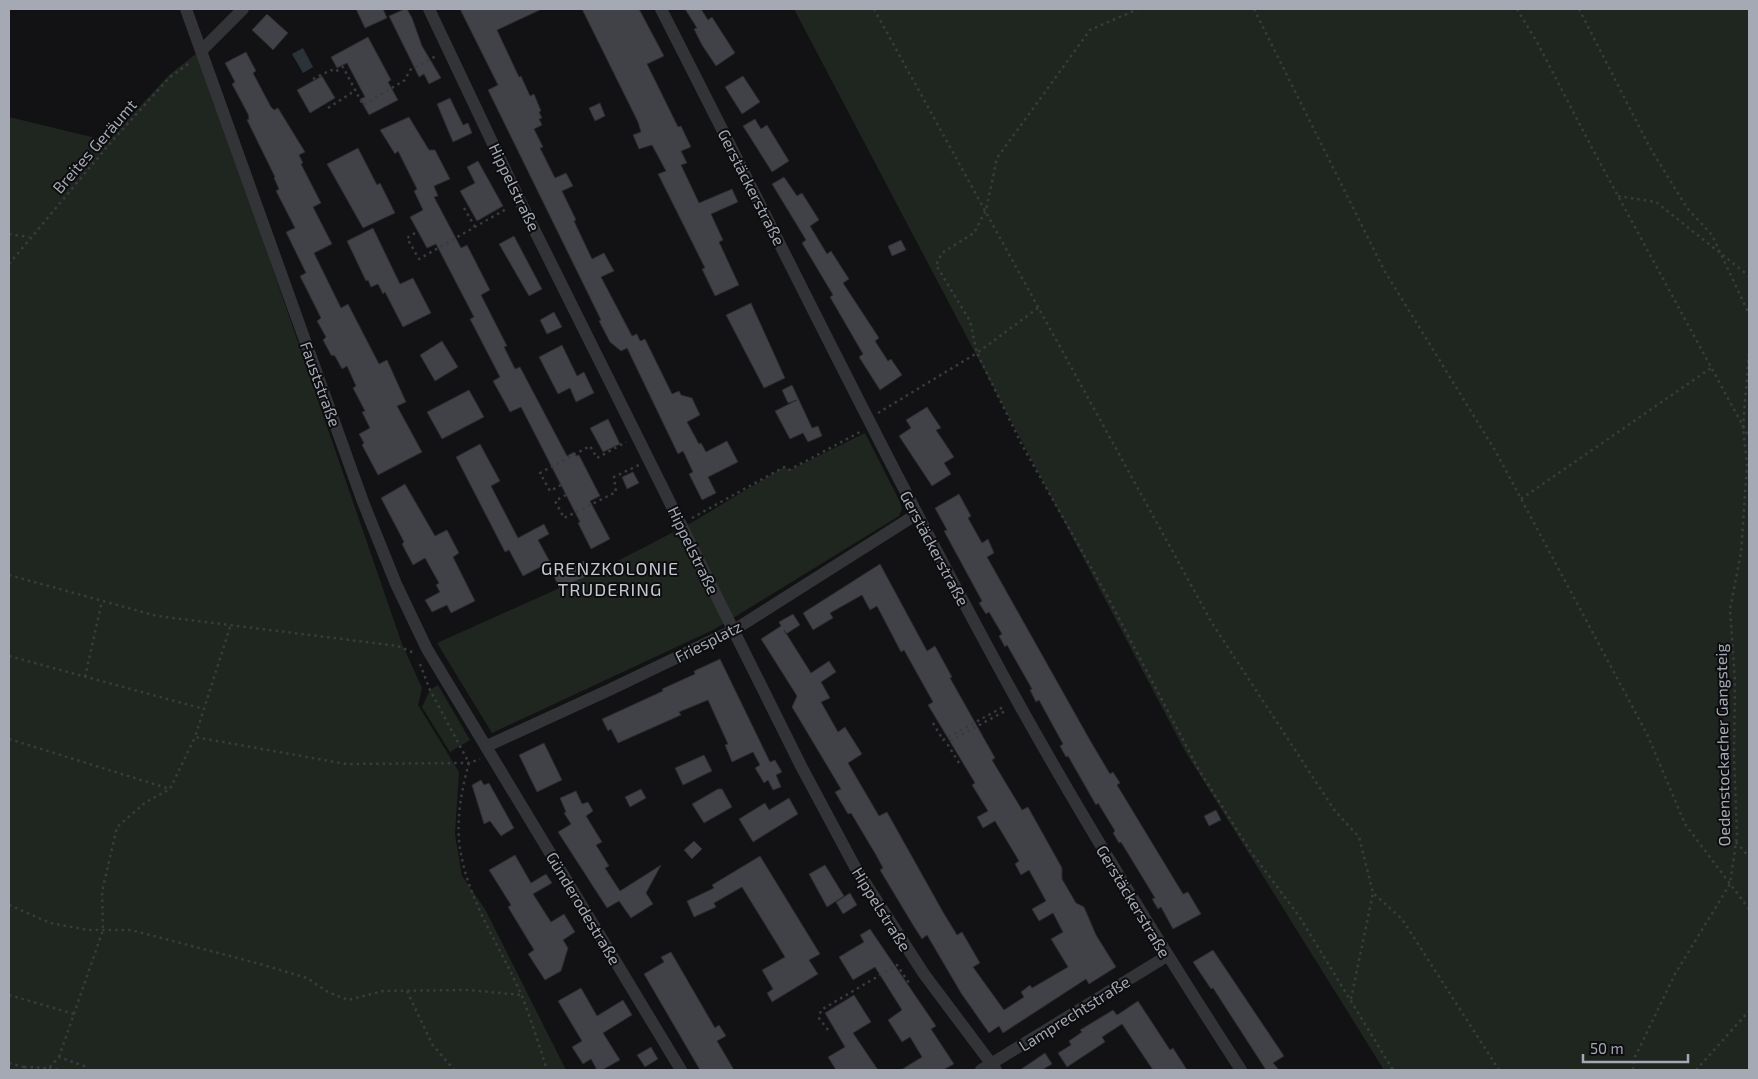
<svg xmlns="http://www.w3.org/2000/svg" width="1758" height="1079" viewBox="0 0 1758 1079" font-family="'Exo 2',sans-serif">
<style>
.green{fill:#1f261f}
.water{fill:#2b3339}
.building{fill:#414247;stroke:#2c2c30}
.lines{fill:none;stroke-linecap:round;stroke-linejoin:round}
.path{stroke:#393b3f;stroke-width:2.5;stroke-dasharray:2.5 4;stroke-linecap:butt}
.minor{stroke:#333438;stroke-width:12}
.labels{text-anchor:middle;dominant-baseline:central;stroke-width:4;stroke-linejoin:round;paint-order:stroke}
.street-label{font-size:16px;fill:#a4a9b4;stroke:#0d0d0f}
.neighbourhood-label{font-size:18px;letter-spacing:1px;fill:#c5c8d0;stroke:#0d0d0f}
</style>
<rect width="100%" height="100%" fill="#121214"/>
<g class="green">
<polygon points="794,9 1749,9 1749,1070 1384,1070 1185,751"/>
<polygon points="198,52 402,644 422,688 418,705 459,772 455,834 462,876 485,909 566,1070 9,1070 9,117 108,141 169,75"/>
<polygon points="865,433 900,502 902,509 899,516 715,629 492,733 437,643 602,569 691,523 784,467 790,470"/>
<polygon points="438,685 470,740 450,752 422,707 430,690"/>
</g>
<polygon class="water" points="303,48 313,67 303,73 292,54"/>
<g class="building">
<polygon points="356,9 383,9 387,18 365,28"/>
<polygon points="405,9 407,9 412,18 422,46 441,78 429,84 424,74 419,77 389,16"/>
<polygon points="460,9 542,9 497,30 519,77 521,76 530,96 534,94 541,111 539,112 542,118 539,119 542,125 534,129 543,147 540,148 555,178 566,173 573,186 562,191 576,220 574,221 592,259 604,253 614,271 601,277 632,336 637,334 640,341 645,339 672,394 679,391 681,395 692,398 700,415 687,422 699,444 701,443 706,452 727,441 738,462 708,477 716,493 702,500 689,474 693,472 683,451 678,454 627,348 621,351 610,342 599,321 601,320 488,90 498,85"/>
<polygon points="582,9 639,9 664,56 647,64 678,127 681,126 691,147 681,151 687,163 681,165 699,203 732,189 738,202 711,214 723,240 719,242 739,285 715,296 702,269 705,268 658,174 666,171 652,145 639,149 633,135 641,132 638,122"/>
<polygon points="685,9 701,9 708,20 712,17 735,53 716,66 702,45 694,29 697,28"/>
<polygon points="267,14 288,33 273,50 252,30"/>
<polygon points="368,37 391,80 388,82 398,100 369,115 360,99 365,97 347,63 337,68 331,57"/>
<polygon points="246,52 256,71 253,73 271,107 274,110 278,108 305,152 299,155 303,163 301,164 321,203 313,207 332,244 314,253 341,308 348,304 379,364 387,360 406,402 397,406 422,452 378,475 362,445 364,443 359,434 370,428 362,412 365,411 353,388 356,386 347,366 342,369 335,356 331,355 323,340 326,337 317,321 321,318 300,276 306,273 286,232 295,228 276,191 279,189 274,178 275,177 247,120 249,119 248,114 232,84 235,82 225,63"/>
<polygon points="322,76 335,98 310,113 297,90"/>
<polygon points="743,76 760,102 742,114 725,87"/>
<polygon points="450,98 463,125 468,123 472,133 453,142 437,104"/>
<polygon points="600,103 605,116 595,121 589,108"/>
<polygon points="409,117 429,150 435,150 450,179 434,186 438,196 434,197 461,248 467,245 490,290 481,295 507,346 504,347 515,369 520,367 567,456 574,452 576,456 579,455 600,496 590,501 610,539 591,549 578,523 580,522 521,407 510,412 493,381 500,377 470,319 474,317 436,244 427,248 410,217 423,210 414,191 417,189 398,151 395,154 380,130"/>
<polygon points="755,119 761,129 767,125 789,161 772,172 743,126"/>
<polygon points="358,148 377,185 380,183 395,213 363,228 327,164"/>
<polygon points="478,161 503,206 477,221 460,191 475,183 467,167"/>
<polygon points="784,177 797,196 802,193 819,220 810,226 827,254 831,251 849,279 843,283 879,338 875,341 888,361 891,359 902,375 880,390 859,357 863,354 830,297 833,295 802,243 806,240 772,184"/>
<polygon points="373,228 400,284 413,278 431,313 403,327 385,292 383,294 378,284 371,287 368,280 366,281 347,241"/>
<polygon points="514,236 542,289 529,296 499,244"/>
<polygon points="901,240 906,250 892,256 888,246"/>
<polygon points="751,303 785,378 764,388 726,315"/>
<polygon points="554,312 562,327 547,334 540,320"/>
<polygon points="442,341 458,367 435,381 420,355"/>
<polygon points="562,345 577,376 584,372 594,393 576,402 570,388 558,394 539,357"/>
<polygon points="792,385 812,428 818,426 822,436 808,442 803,433 790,439 775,411 797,400 788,403 782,390"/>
<polygon points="469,390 484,417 442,439 427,412"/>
<polygon points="927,407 941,428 936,430 954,457 944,463 951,474 932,486 899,436 911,428 906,420"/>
<polygon points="608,419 620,444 603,452 590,428"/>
<polygon points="480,444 500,481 491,486 518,538 544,524 549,534 538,540 550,562 523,576 509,550 505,552 456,457"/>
<polygon points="633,472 639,483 627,489 622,477"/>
<polygon points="405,484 435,536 447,530 459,553 453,557 475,601 451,613 447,605 432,612 425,600 440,592 436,585 439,583 425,558 413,565 402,544 404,542 381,498"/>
<polygon points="959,494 971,516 968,518 982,543 988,539 994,553 987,557 1091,742 1110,774 1113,772 1120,783 1117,785 1183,894 1188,892 1201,914 1173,929 1161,907 1158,909 1152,899 1155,898 1121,842 1119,843 1113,833 1115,831 1098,803 1096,805 1068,756 1066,757 1060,746 1063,744 1039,700 1036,702 1030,690 1032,689 1007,645 1005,647 999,636 1002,634 989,612 986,614 979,603 982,601 944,531 947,530 935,508"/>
<polygon points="584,561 590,575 559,588 554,576"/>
<polygon points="880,564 927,651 935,646 952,677 950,678 995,758 992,760 1022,810 1028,807 1062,868 1062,879 1076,903 1084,907 1096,935 1116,967 1089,984 1086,979 1003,1033 999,1026 989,1033 961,993 927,935 922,939 913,925 880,870 883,868 876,855 851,813 848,814 835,792 841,789 792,707 797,696 761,639 781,626 779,622 793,614 800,625 786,634 784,630 811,673 829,661 836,672 821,682 830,698 821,702 838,732 845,727 862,754 848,763 879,816 887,812 943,912 957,935 962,932 980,963 973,967 1004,1010 1024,997 1021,992 1030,985 1032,988 1068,967 1051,939 1063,932 1053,913 1039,921 1032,909 1046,901 1029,870 1021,875 1015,864 1019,861 995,821 983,828 977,817 988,811 972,785 975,783 928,705 933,702 904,650 901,652 877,606 870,610 862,595 830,613 833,618 813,630 803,613"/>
<polygon points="720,659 770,762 775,760 782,772 776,775 781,787 773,790 768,780 764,783 755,768 760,765 753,752 732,762 725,745 728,744 708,700 679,712 681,715 618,743 611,729 608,731 602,719 663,691 662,689 695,674 694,671"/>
<polygon points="544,743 562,780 537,792 519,755"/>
<polygon points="704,755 712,771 683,785 675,768"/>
<polygon points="481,780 484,785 489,783 514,828 501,836 490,821 484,824 472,785"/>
<polygon points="641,789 646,798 630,807 625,797"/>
<polygon points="718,789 722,789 732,807 704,823 692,804"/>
<polygon points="576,791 582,804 588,802 593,811 586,816 602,842 596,845 609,866 605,868 620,891 661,865 646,893 653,904 631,918 619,901 607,908 558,832 571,824 564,813 566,812 560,798"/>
<polygon points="789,798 798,814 753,842 739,819 765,803 769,810"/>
<polygon points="1216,810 1221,820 1209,826 1204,816"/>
<polygon points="694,841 702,849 692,859 684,850"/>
<polygon points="515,855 531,883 546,874 552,883 533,894 551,922 564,914 575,932 563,940 568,948 561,971 545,980 528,954 534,950 508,907 511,905 489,870"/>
<polygon points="760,856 820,954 809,960 818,974 772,1002 767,993 773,989 762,970 785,957 742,887 714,903 716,907 694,917 687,901 714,888 712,885"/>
<polygon points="825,865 844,896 827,907 809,874"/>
<polygon points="850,893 857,905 843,914 836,902"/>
<polygon points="870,929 936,1026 931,1029 954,1064 943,1070 901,1070 922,1057 910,1037 902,1042 888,1020 902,1010 875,967 853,980 839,957 864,942 860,935"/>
<polygon points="1213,950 1284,1056 1273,1063 1279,1070 1266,1070 1213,988 1211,989 1193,962"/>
<polygon points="671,952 715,1028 719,1025 726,1036 717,1041 734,1070 700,1070 644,974 664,962 661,957"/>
<polygon points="581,988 597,1016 623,1000 632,1015 603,1033 620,1060 602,1070 597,1070 591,1059 583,1064 572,1047 582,1041 558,1001"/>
<polygon points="854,995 871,1022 853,1033 878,1070 836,1070 828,1057 845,1047 825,1013"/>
<polygon points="1138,1001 1170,1050 1173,1048 1187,1070 1153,1070 1122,1024 1102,1037 1105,1042 1067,1067 1058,1053 1071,1045 1069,1041 1082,1032 1080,1030 1113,1010 1117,1015"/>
<polygon points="651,1047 658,1059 645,1067 637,1055"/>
<polygon points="1045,1053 1052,1064 1042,1070 1020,1070"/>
</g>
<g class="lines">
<g class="path">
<polyline points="874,9 1212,623 1335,811 1359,837 1373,893 1402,919 1499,1070"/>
<polyline points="1254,9 1384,270 1496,452 1647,734 1685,824 1749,909"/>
<polyline points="1517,9 1537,42 1592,148 1749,437"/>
<polyline points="1579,9 1649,146 1687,208 1712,235 1749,314"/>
<polyline points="313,79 331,70 335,72 343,67 363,105 405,80 410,70 438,55"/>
<polyline points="328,108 356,90"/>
<polyline points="1618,196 1656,202 1749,276"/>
<polyline points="464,208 475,227"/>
<polyline points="415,233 407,238 419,259 508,208"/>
<polyline points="9,234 29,237"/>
<polyline points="9,264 112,141 170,77 191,62"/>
<polyline points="1038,308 977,353 970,321 936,265 942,253 974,233 986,210 997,158 1090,30 1138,9"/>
<polyline points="878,413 977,353 1022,445 1105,592 1199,770 1251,852 1299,916 1393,1070"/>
<polyline points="561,485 550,491 540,473 590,446 597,458 626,442"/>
<polyline points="566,495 555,501 564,518 616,492 614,477 639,465"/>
<polyline points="1521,499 1711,368"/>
<polyline points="692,518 784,467 789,470 860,432"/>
<polyline points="9,575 157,616 398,646 414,653"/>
<polyline points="230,627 195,737 346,764 469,763 480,759"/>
<polyline points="9,656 204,709"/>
<path d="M 420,664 L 430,690 L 469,763 C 461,791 455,825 461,854 C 470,904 501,948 521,994 C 531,1019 539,1045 547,1070"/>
<polyline points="85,677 102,601"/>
<polyline points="933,723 943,740 1005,706"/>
<polyline points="9,739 170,789"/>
<polyline points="959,763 948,745 950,741 1007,710"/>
<polyline points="1736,842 1749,857"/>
<polyline points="9,905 50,923 88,930 131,930 260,964 307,978 328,992 348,1000 383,991 469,990 521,995"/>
<polyline points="407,991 432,1044 454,1070"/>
<polyline points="9,995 74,1014"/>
<polyline points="1351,999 1373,893"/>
<polyline points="828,1030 819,1018 821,1010 897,965 909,983"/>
<polyline points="59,1057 103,930 102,892 117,827 146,802 170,789 195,737"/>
<polyline points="9,1063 24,1067 22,1070"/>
<polyline points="24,1067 49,1068 59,1057 84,1066 85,1070"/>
<polyline points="49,1068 60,1070"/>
<polyline points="1633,1070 1635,1057 1675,974 1730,884 1737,836 1734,757 1735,681 1730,609 1741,553 1747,465 1743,427 1749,352"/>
<polyline points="1696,1070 1749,1011"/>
</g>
<g class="minor">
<polyline points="186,9 363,502 396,584 427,649 681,1070"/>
<polyline points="429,9 520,201 705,573 801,766 855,867 924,974 996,1070"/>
<path d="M 661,9 C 771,224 876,441 991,653 C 1068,796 1153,934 1241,1070"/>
<polyline points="202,50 243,9"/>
<polyline points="487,746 609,690 734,630 917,514"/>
<polyline points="981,1070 1167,956"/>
</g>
</g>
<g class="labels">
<g class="street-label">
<text transform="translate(94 146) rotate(-49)">Breites Geräumt</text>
<text transform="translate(515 187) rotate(64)">Hippelstraße</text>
<text transform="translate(752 187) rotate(63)">Gerstäckerstraße</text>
<text transform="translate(321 384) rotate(70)">Fauststraße</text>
<text transform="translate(935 548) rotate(62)">Gerstäckerstraße</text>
<text transform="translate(694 550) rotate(64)">Hippelstraße</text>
<text transform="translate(708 641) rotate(-27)">Friesplatz</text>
<text transform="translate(1722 745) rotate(-91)">Oedenstockacher Gangsteig</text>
<text transform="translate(1134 901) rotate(59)">Gerstäckerstraße</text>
<text transform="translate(584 908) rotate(59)">Günderodestraße</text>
<text transform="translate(882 909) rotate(58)">Hippelstraße</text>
<text transform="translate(1074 1013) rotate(-32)">Lamprechtstraße</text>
</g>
<g class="neighbourhood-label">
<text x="610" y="568">GRENZKOLONIE<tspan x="610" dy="21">TRUDERING</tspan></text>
</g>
</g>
<rect width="1758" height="1079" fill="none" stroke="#a4a9b4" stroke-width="20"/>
<path d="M1583 1054v8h105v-8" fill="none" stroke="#a4a9b4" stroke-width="2.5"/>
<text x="1590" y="1054" font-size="15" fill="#a4a9b4" stroke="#0d0d0f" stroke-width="4" paint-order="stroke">50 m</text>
</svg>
